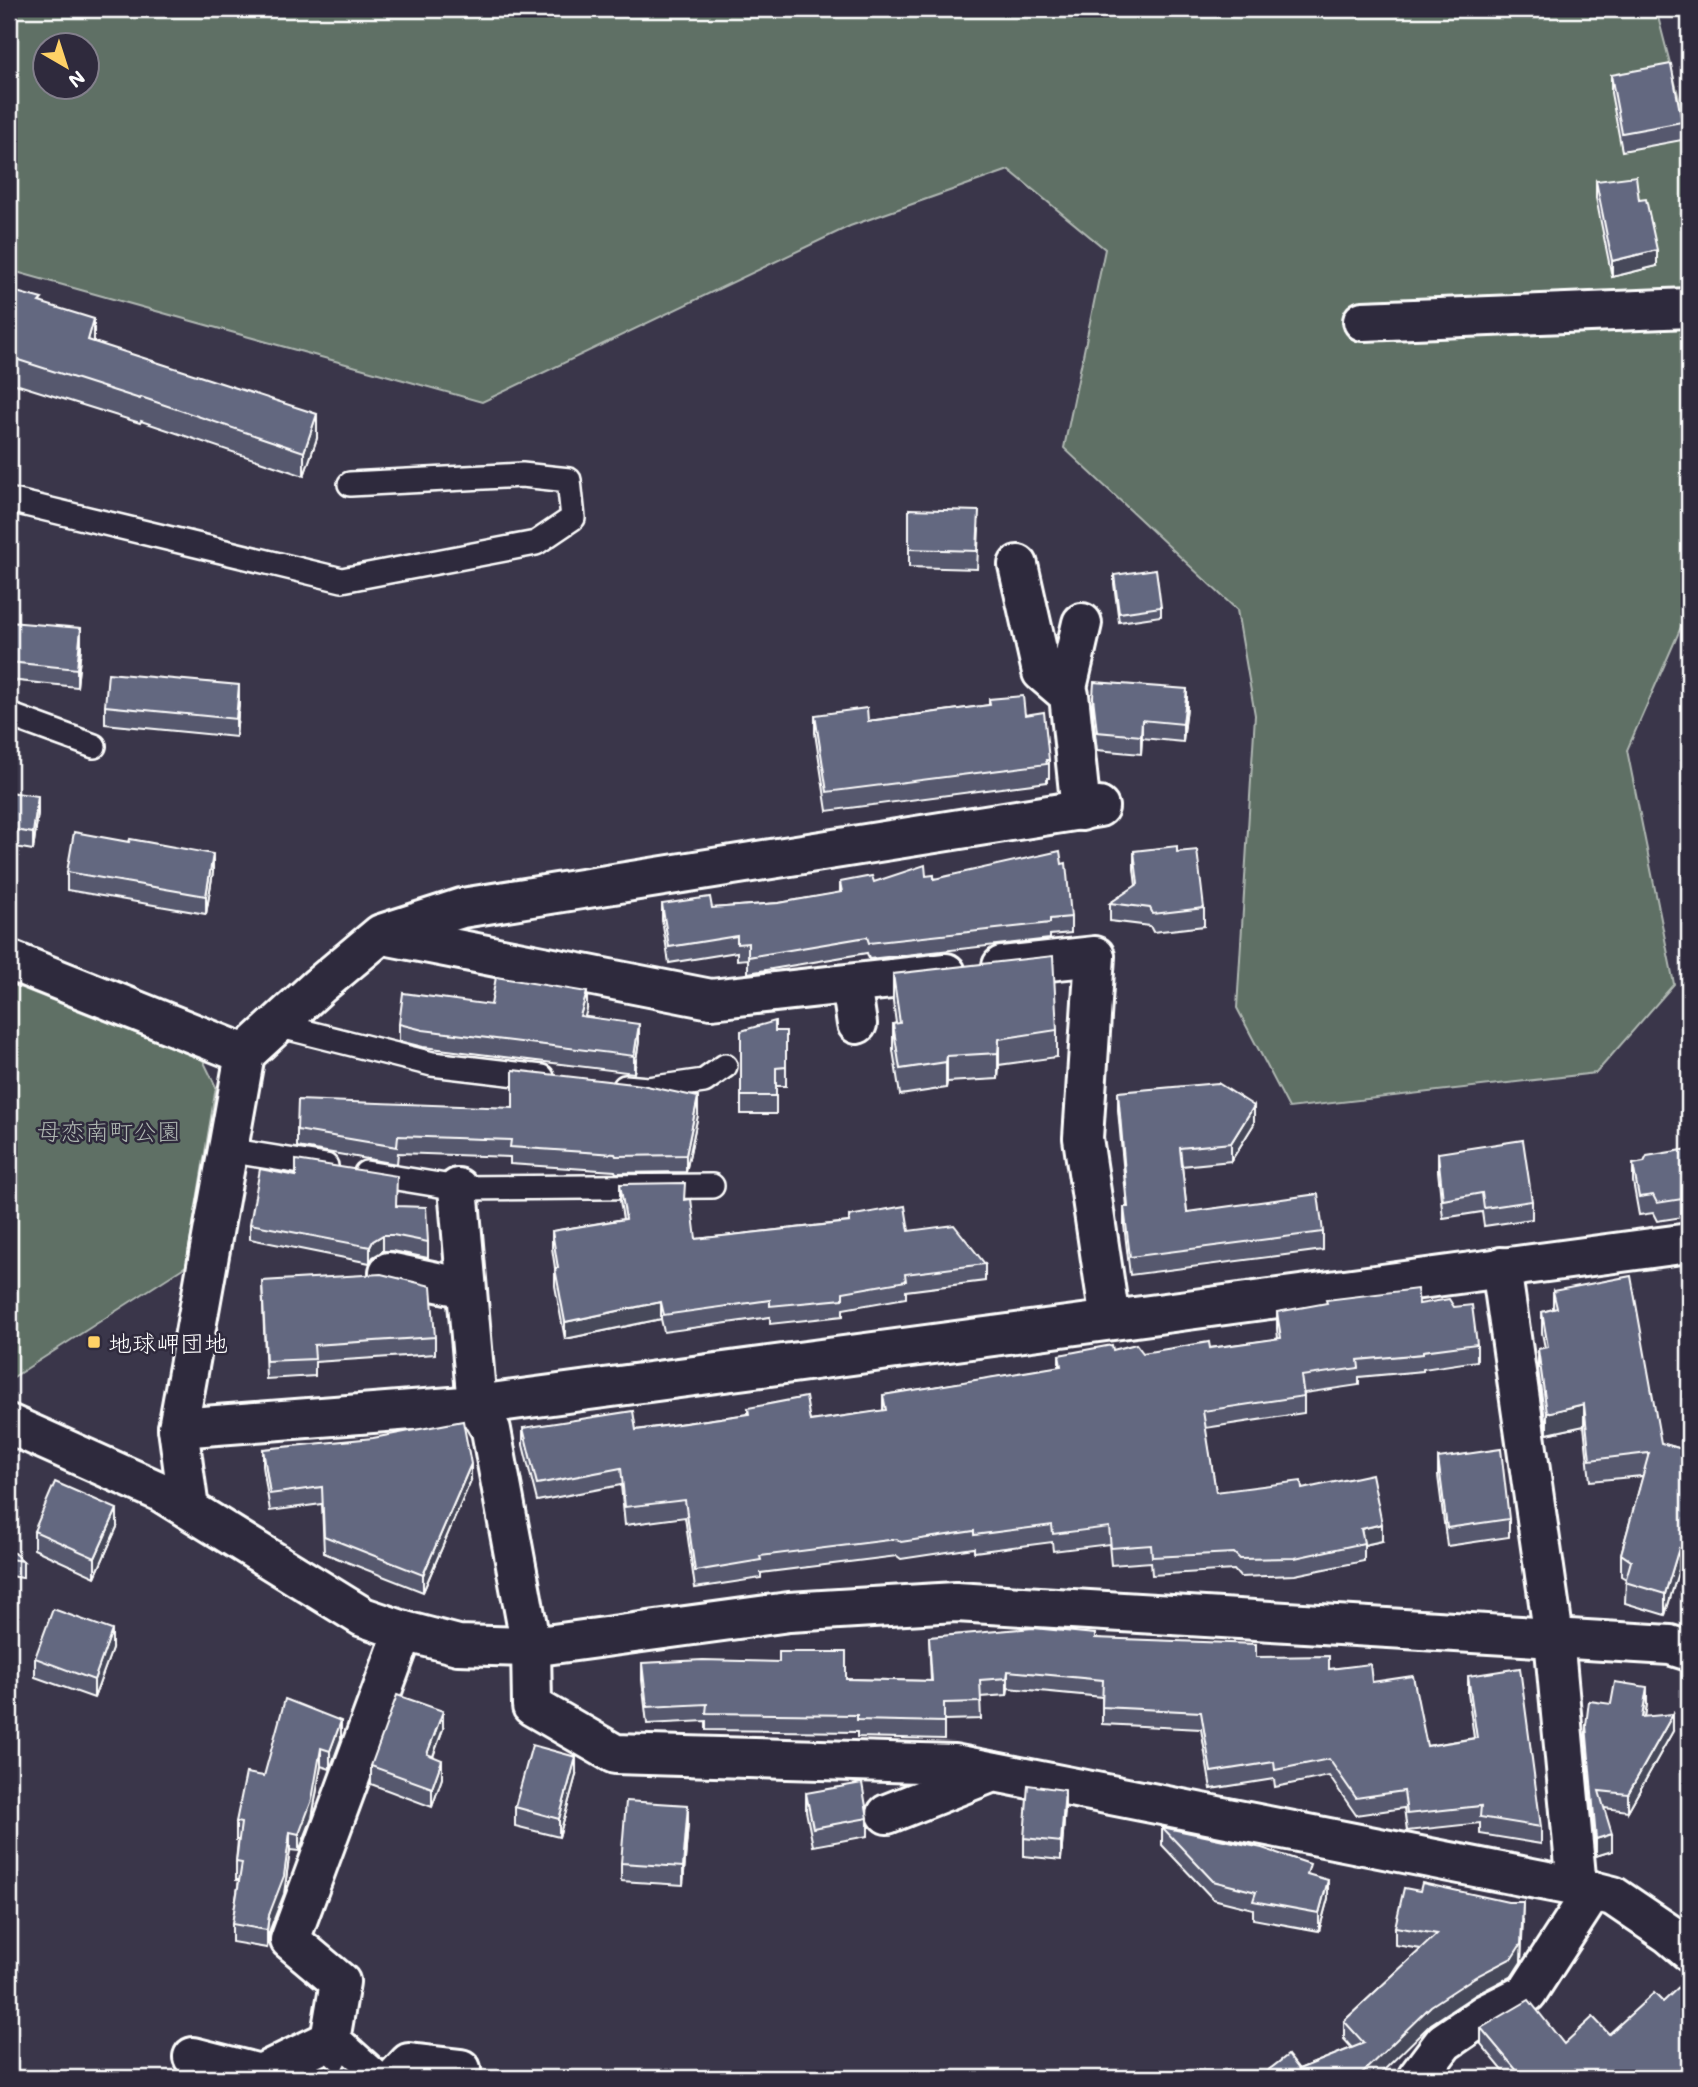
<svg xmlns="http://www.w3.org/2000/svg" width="1698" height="2087" viewBox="0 0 1698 2087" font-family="Mali,'Klee One',sans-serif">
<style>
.green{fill:#5f6f65;stroke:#afb7b2;stroke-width:2;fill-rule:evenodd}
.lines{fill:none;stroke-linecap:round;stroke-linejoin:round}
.service-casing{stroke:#fff;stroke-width:28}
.minor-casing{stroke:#fff;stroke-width:44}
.tertiary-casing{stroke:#fff;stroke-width:44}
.service{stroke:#2f2a3d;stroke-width:23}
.minor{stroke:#2f2a3d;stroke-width:38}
.tertiary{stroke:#2f2a3d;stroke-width:38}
.wall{fill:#56596e;stroke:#fff;stroke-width:2}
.shaded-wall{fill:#46485a;stroke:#fff;stroke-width:2}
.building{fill:#646780;stroke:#fff;stroke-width:2}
.poi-dot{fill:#ffd166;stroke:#2f2a3d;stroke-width:2.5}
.labels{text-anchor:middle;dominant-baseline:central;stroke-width:5;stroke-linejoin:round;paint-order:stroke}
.park-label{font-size:24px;fill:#afb7b2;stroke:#2f2a3d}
.poi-label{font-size:24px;fill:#fff;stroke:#2f2a3d;text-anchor:start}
</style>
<rect width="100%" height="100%" fill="#3a364a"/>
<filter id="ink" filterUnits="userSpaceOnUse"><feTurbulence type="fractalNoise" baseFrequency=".0143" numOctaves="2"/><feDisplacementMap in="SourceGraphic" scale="14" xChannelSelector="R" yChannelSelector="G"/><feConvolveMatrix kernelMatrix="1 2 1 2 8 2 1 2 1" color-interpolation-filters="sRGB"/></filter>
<g filter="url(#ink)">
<g class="green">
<path d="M 9,9 L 1656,9 L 1689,137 L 1689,609 L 1627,750 L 1674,984 L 1596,1073 L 1289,1108 L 1237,1008 L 1255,715 L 1237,610 L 1064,448 L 1105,249 L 1009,170 L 850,226 L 482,402 L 9,270 ZM 46,46 L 88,46 L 88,88 L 46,88 Z"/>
<polygon points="9,983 203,1060 216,1087 186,1266 9,1380"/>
</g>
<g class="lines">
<g class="service-casing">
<g id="service">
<polyline points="9,500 342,580 536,543 573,518 569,480 522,475 350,484"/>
<polyline points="9,715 94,746"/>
<polyline points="277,1025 432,1064 542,1077"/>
<polyline points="625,1087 648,1089 704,1081 725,1066"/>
<polyline points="227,1150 326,1166"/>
<polyline points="366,1173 458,1188 712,1186"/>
</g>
</g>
<g class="minor-casing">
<g id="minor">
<polyline points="1363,321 1689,308"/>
<polyline points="1018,565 1042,672 1069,695 1081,811"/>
<polyline points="1066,692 1082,623"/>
<polyline points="384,935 711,999 946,973"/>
<polyline points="9,960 245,1054"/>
<polyline points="1002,966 1095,956 1083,1138 1110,1320"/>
<polyline points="851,984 857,1024"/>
<polyline points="458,1188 477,1405 491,1430 531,1647 532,1706 615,1754 954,1764 1577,1887 1613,1896 1669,1934 1689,1951"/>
<polyline points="1501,1267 1554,1638 1577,1887"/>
<polyline points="389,1272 466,1288"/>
<polyline points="178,1428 477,1405 1689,1243"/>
<polyline points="189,1509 178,1428 245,1054 319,986 381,934 462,908 1099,807"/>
<polyline points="887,1814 993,1772"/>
<polyline points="193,2057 260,2074 330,2040"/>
<polyline points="372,2078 330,2040 340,1982 290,1940 404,1631"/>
<polyline points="395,2078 409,2063 461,2069"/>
<polyline points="1417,2078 1444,2042 1485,2014 1527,1993 1593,1891"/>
</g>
</g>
<g class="tertiary-casing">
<polyline id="tertiary" points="9,1424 161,1492 363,1617 404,1631 458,1645 531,1647 789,1612 956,1602 1670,1645 1689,1651"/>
</g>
<use href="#service" class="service"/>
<use href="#minor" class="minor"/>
<use href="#tertiary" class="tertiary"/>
</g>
<g class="wall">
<polygon points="1611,75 1682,122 1682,140 1622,151 1611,93"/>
<polygon points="1596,181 1657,266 1612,277 1596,198"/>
<polygon points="9,290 42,303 94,342 317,438 304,476 141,421 140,423 9,382"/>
<polygon points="909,509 979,529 977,569 909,567"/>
<polygon points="1114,575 1161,607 1161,616 1119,622 1114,584"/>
<polygon points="9,622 81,647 77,687 9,680"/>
<polygon points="1093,697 1187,707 1183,742 1142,738 1141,754 1097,750 1093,715"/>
<polygon points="989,699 1025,715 1049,760 1049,778 1047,778 1047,782 827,811 815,733 815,715 868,721 989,705"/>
<polygon points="239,703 236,737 105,724 105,706"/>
<polygon points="9,792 38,813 33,850 9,846"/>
<polygon points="1134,851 1177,852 1204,908 1204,926 1153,932 1150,926 1110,921 1110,903 1136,886 1134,869"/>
<polygon points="67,872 213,872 206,914 67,890"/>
<polygon points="926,876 1071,917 1071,933 1050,935 1050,939 869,959 867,953 748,973 748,959 737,960 737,952 669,963 662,920 662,904 712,908 779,903 840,893 840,882 874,882"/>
<polygon points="893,974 1057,1030 1057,1057 999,1065 998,1079 947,1082 946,1088 900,1095 893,1050 893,1024 896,1023 893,1001"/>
<polygon points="491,1005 587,1009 584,1017 639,1041 634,1073 423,1047 399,1041 399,1024"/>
<polygon points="741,1031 786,1031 786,1086 776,1086 776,1114 741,1114"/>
<polygon points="1118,1092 1254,1124 1231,1161 1182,1166 1187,1212 1323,1232 1323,1250 1130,1275 1124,1225 1124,1207 1127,1207 1118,1110"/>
<polygon points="698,1115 686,1172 616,1173 615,1171 510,1164 510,1157 398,1153 397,1164 297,1147 297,1130"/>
<polygon points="1689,1149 1689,1216 1657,1221 1653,1213 1639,1215 1633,1182 1633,1164 1644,1162"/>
<polygon points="1438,1153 1532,1201 1532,1219 1484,1226 1482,1212 1443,1218 1438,1171"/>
<polygon points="620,1184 685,1200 696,1239 849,1222 849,1216 909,1231 985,1264 985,1281 906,1291 906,1298 843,1309 843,1316 770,1324 770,1317 664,1332 661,1319 565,1339 555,1286 555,1268 552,1248 552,1231 623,1219 620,1201"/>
<polygon points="396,1206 428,1242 428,1258 393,1251 383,1251 373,1257 370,1263 250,1239 250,1224"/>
<polygon points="262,1281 435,1337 435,1354 315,1362 315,1376 266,1379"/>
<polygon points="1553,1291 1661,1443 1689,1451 1689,1572 1679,1569 1665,1615 1625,1603 1626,1579 1621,1576 1621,1554 1643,1476 1590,1481 1584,1426 1547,1434 1538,1370 1538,1349 1545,1348 1542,1333 1542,1312 1553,1309"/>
<polygon points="1419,1304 1477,1344 1477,1361 1423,1369 1423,1371 1359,1377 1359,1385 1304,1393 1304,1413 1205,1428 1216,1492 1302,1489 1382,1541 1364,1545 1364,1561 1295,1575 1240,1577 1234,1570 1152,1575 1151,1562 1111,1565 1109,1544 1053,1551 1052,1542 974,1552 974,1548 901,1559 897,1556 761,1573 761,1578 695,1588 685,1517 625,1525 621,1485 537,1501 523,1445 523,1428 636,1430 748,1414 748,1408 810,1421 883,1411 883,1395 1059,1367 1059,1355 1113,1350 1143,1353 1210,1348 1278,1339 1277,1329 1277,1312"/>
<polygon points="263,1449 471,1480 423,1592 324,1553 322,1504 270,1511 263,1466"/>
<polygon points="1438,1458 1509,1519 1509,1537 1447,1546 1438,1476"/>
<polygon points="117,1527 95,1577 34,1549 34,1531"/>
<polygon points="9,1549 23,1561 23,1578 9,1576"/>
<polygon points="929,1637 1095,1638 1256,1657 1329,1669 1372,1682 1427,1746 1474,1738 1468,1693 1468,1676 1541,1827 1541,1844 1480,1834 1480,1823 1407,1831 1404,1808 1356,1815 1329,1776 1275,1787 1274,1779 1211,1789 1201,1729 1102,1724 1102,1697 1008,1688 1007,1695 980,1697 981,1719 944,1720 944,1739 857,1737 857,1732 706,1730 706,1721 647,1724 642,1680 642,1663 846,1679 931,1681"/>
<polygon points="112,1649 94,1698 35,1677 35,1658"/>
<polygon points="1686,1703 1689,1703 1689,1754 1686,1729"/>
<polygon points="1611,1704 1647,1704 1645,1717 1673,1731 1628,1811 1604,1808 1612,1851 1596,1856 1586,1742 1586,1725"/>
<polygon points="443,1729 433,1757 442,1778 432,1807 371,1784 371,1766"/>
<polygon points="341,1739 330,1769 321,1766 312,1818 299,1851 290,1850 284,1894 269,1932 267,1948 232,1942 232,1924 239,1880 236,1880 236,1862 238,1840 236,1840 236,1822 264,1776"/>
<polygon points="576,1775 559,1837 515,1826 515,1807"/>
<polygon points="806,1793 868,1818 868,1836 813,1846 806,1811"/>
<polygon points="1065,1808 1061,1860 1024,1856 1024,1838"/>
<polygon points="688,1823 683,1885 621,1881 621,1863"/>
<polygon points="1162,1827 1310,1875 1328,1898 1319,1931 1253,1919 1253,1909 1213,1899 1162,1845"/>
<polygon points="1523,1920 1521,1962 1512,1976 1475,1995 1431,2024 1299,2069 1352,2048 1344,2039 1344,2021 1421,1949 1395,1945 1395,1927"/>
<polygon points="1663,2002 1689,2078 1509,2078 1481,2044 1481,2028 1564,2044 1609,2034"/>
</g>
<g class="shaded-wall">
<polygon points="1657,250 1657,266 1612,277 1612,261"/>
<polygon points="94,319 94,343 88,340"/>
<polygon points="317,414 317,438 304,476 304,452"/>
<polygon points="81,628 81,647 77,687 77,669"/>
<polygon points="239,685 239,703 236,737 236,719"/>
<polygon points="1187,689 1187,707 1183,742 1183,724"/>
<polygon points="1142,720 1142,738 1141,754 1141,736"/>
<polygon points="38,796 38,813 33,850 33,833"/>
<polygon points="213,854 213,872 206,914 206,896"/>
<polygon points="587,992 587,1009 580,1034 580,1016"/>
<polygon points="639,1024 639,1041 634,1073 634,1056"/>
<polygon points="999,1039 999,1065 998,1079 998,1053"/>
<polygon points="947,1056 947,1082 946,1088 946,1062"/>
<polygon points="698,1097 698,1115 686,1172 686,1155"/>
<polygon points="1254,1106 1254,1124 1231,1161 1231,1143"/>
<polygon points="383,1235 383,1251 373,1257 370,1263 370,1247 373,1241"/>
<polygon points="661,1302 661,1319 565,1339 565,1322"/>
<polygon points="1584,1404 1584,1426 1547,1434 1547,1413"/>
<polygon points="471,1464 471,1480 423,1592 423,1575"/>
<polygon points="117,1509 117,1527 95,1577 95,1558"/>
<polygon points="1382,1524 1382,1541 1364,1545 1361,1529"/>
<polygon points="1679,1548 1679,1569 1665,1615 1665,1594"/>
<polygon points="112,1630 112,1649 94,1698 94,1680"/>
<polygon points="1008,1671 1008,1688 1007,1695 1007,1678"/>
<polygon points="1647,1687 1647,1704 1642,1734 1642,1717"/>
<polygon points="443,1711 443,1729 427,1772 427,1754"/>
<polygon points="1673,1714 1673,1731 1628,1811 1628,1794"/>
<polygon points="341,1721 341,1739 330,1769 330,1751"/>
<polygon points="321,1748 321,1766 312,1818 299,1851 299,1834"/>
<polygon points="576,1757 576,1775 559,1837 559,1819"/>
<polygon points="442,1760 442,1778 432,1807 432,1788"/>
<polygon points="1065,1790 1065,1808 1061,1860 1061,1842"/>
<polygon points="688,1805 688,1823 683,1885 683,1867"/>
<polygon points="290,1832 290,1850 284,1894 269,1932 267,1948 267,1930 269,1915"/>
<polygon points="1612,1834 1612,1851 1596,1856 1596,1839"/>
<polygon points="1328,1880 1328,1898 1319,1931 1319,1913"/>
<polygon points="1523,1902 1521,1962 1512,1976 1475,1995 1431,2024 1376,2078 1357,2078"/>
</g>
<g class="building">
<polygon points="1671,64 1682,122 1622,133 1611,75"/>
<polygon points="1636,176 1639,200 1646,199 1657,250 1612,261 1596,181"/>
<polygon points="9,290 42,299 39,302 94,319 88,340 317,414 304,452 141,397 140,399 9,357"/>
<polygon points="909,509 979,511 977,551 909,549"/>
<polygon points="1156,569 1161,607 1119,613 1114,575"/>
<polygon points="9,622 81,628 77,669 9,662"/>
<polygon points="108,673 239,685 236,719 105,706"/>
<polygon points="1094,682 1187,689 1183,724 1142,720 1141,736 1097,732 1093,697"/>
<polygon points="1023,696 1025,715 1044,712 1049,760 1046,760 1047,764 827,792 815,715 867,708 868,721 990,705 989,699"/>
<polygon points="9,792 38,796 33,833 9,829"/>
<polygon points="74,832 129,842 130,839 213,854 206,896 67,872"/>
<polygon points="1177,846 1177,852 1197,850 1204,908 1153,914 1150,908 1110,903 1138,884 1134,851"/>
<polygon points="1060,851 1062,864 1066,863 1071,917 1050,919 1050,923 869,943 867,937 748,957 748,943 737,944 737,936 669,947 662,904 710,897 712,908 779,903 842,892 840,882 872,876 874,882 925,865 926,876 934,875 934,879"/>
<polygon points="1053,956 1057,1030 999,1039 998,1053 947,1056 946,1062 900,1069 893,1024 900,1023 893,974"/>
<polygon points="496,977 587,992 580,1016 639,1024 634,1056 423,1030 399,1024 403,993 491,1005"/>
<polygon points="775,1021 775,1031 786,1031 786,1067 776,1068 776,1096 741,1096 741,1031"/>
<polygon points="513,1070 642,1085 698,1097 686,1155 616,1156 615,1154 510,1147 511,1140 398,1136 397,1147 297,1130 298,1100 513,1108"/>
<polygon points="1218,1083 1254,1106 1231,1143 1180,1148 1187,1212 1318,1194 1323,1232 1130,1257 1124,1207 1128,1207 1118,1092"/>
<polygon points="1523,1140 1532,1201 1484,1208 1482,1193 1443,1200 1438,1153"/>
<polygon points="1689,1149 1689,1198 1657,1203 1653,1195 1639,1197 1633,1164 1644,1162 1647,1156"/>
<polygon points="296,1160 397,1176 396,1206 426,1207 428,1242 393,1235 383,1235 373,1241 370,1247 250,1224 260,1169 296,1176"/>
<polygon points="685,1183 684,1200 691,1199 696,1239 850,1222 849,1216 905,1206 909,1231 954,1225 985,1264 905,1274 906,1281 843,1292 843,1299 770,1306 770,1300 664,1315 661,1302 565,1322 555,1268 558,1268 552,1231 626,1219 620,1184"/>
<polygon points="381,1274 431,1286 435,1337 314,1345 315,1359 266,1361 262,1281"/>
<polygon points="1631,1276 1661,1443 1689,1451 1689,1550 1679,1548 1665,1594 1625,1582 1631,1561 1621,1554 1649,1453 1590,1460 1584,1404 1547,1413 1538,1349 1548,1347 1542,1312 1557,1308 1553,1291"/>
<polygon points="1417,1289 1419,1304 1449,1299 1454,1307 1472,1305 1477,1344 1423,1351 1423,1354 1358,1360 1359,1368 1301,1376 1304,1396 1203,1411 1216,1492 1301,1481 1302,1489 1372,1474 1382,1524 1361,1529 1364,1543 1295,1558 1240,1559 1234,1553 1152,1557 1151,1545 1111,1548 1109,1527 1053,1534 1052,1525 974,1535 974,1531 901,1542 897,1539 760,1556 761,1560 695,1571 685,1500 625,1507 621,1468 537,1484 523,1428 633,1411 636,1430 749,1414 748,1408 806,1397 810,1421 886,1410 883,1395 1061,1366 1059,1355 1112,1345 1113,1350 1136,1344 1143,1353 1209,1342 1210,1348 1281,1338 1277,1312 1327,1303 1326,1300"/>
<polygon points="463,1421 471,1464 423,1575 324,1536 322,1487 270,1494 263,1449 373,1438"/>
<polygon points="1501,1449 1509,1519 1447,1528 1438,1458"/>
<polygon points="55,1482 117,1509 95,1558 34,1531"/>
<polygon points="9,1549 23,1561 9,1559"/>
<polygon points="53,1609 112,1630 94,1680 35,1658"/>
<polygon points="1033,1628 1095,1634 1095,1638 1256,1644 1256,1657 1329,1656 1329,1669 1370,1664 1372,1682 1413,1676 1427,1746 1477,1738 1468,1676 1520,1668 1541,1827 1480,1817 1481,1806 1407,1814 1404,1791 1356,1798 1329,1759 1275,1770 1274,1762 1211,1772 1201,1712 1102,1707 1103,1680 1008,1671 1007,1678 980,1680 981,1702 944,1703 944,1722 857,1720 857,1715 706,1713 707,1704 647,1707 642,1663 703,1660 779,1662 779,1652 846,1652 846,1679 932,1681 929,1637"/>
<polygon points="1615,1682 1647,1687 1642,1717 1673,1714 1628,1794 1599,1791 1612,1834 1596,1839 1586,1725 1589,1701 1611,1704"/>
<polygon points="397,1695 443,1711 427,1754 442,1760 432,1788 371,1766"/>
<polygon points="285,1699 341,1721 330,1751 321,1748 312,1800 299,1834 290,1832 284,1876 269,1915 267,1930 232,1924 242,1863 236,1862 241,1823 236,1822 246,1773 264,1776"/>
<polygon points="1686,1703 1689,1703 1689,1728"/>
<polygon points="532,1745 576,1757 559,1819 515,1807"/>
<polygon points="862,1783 868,1818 813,1828 806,1793"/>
<polygon points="1028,1785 1065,1790 1061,1842 1024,1838"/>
<polygon points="626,1801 688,1805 683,1867 621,1863"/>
<polygon points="1162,1827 1262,1848 1310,1864 1307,1874 1328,1880 1319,1913 1253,1901 1256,1892 1213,1881"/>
<polygon points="1422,1883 1508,1902 1523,1902 1521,1944 1512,1958 1475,1977 1431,2006 1357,2078 1258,2078 1288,2055 1299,2069 1364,2043 1344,2021 1437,1934 1395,1927 1404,1888 1420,1891"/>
<polygon points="1689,1977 1689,2078 1523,2078 1481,2028 1529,2000 1564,2044 1593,2017 1609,2034 1654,1993 1663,2002"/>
<polygon points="345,2065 358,2076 357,2078 338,2078"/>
</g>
</g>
<rect class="poi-dot" x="87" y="1335" width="14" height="14" rx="3.5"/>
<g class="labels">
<g class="park-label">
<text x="109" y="1130">母恋南町公園</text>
</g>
<g class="poi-label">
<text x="108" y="1342">地球岬団地</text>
</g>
</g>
<rect width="1698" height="2087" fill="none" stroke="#2f2a3d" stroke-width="35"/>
<rect x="18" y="18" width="1663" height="2052" fill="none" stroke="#fff" stroke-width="2.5" filter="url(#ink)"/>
<g transform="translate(66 66) rotate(141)"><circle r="33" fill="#2f2a3d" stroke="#827f8b" stroke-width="2"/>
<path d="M0-5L12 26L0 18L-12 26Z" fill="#ffd166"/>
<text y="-10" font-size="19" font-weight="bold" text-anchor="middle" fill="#ffffff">N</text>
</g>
</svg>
